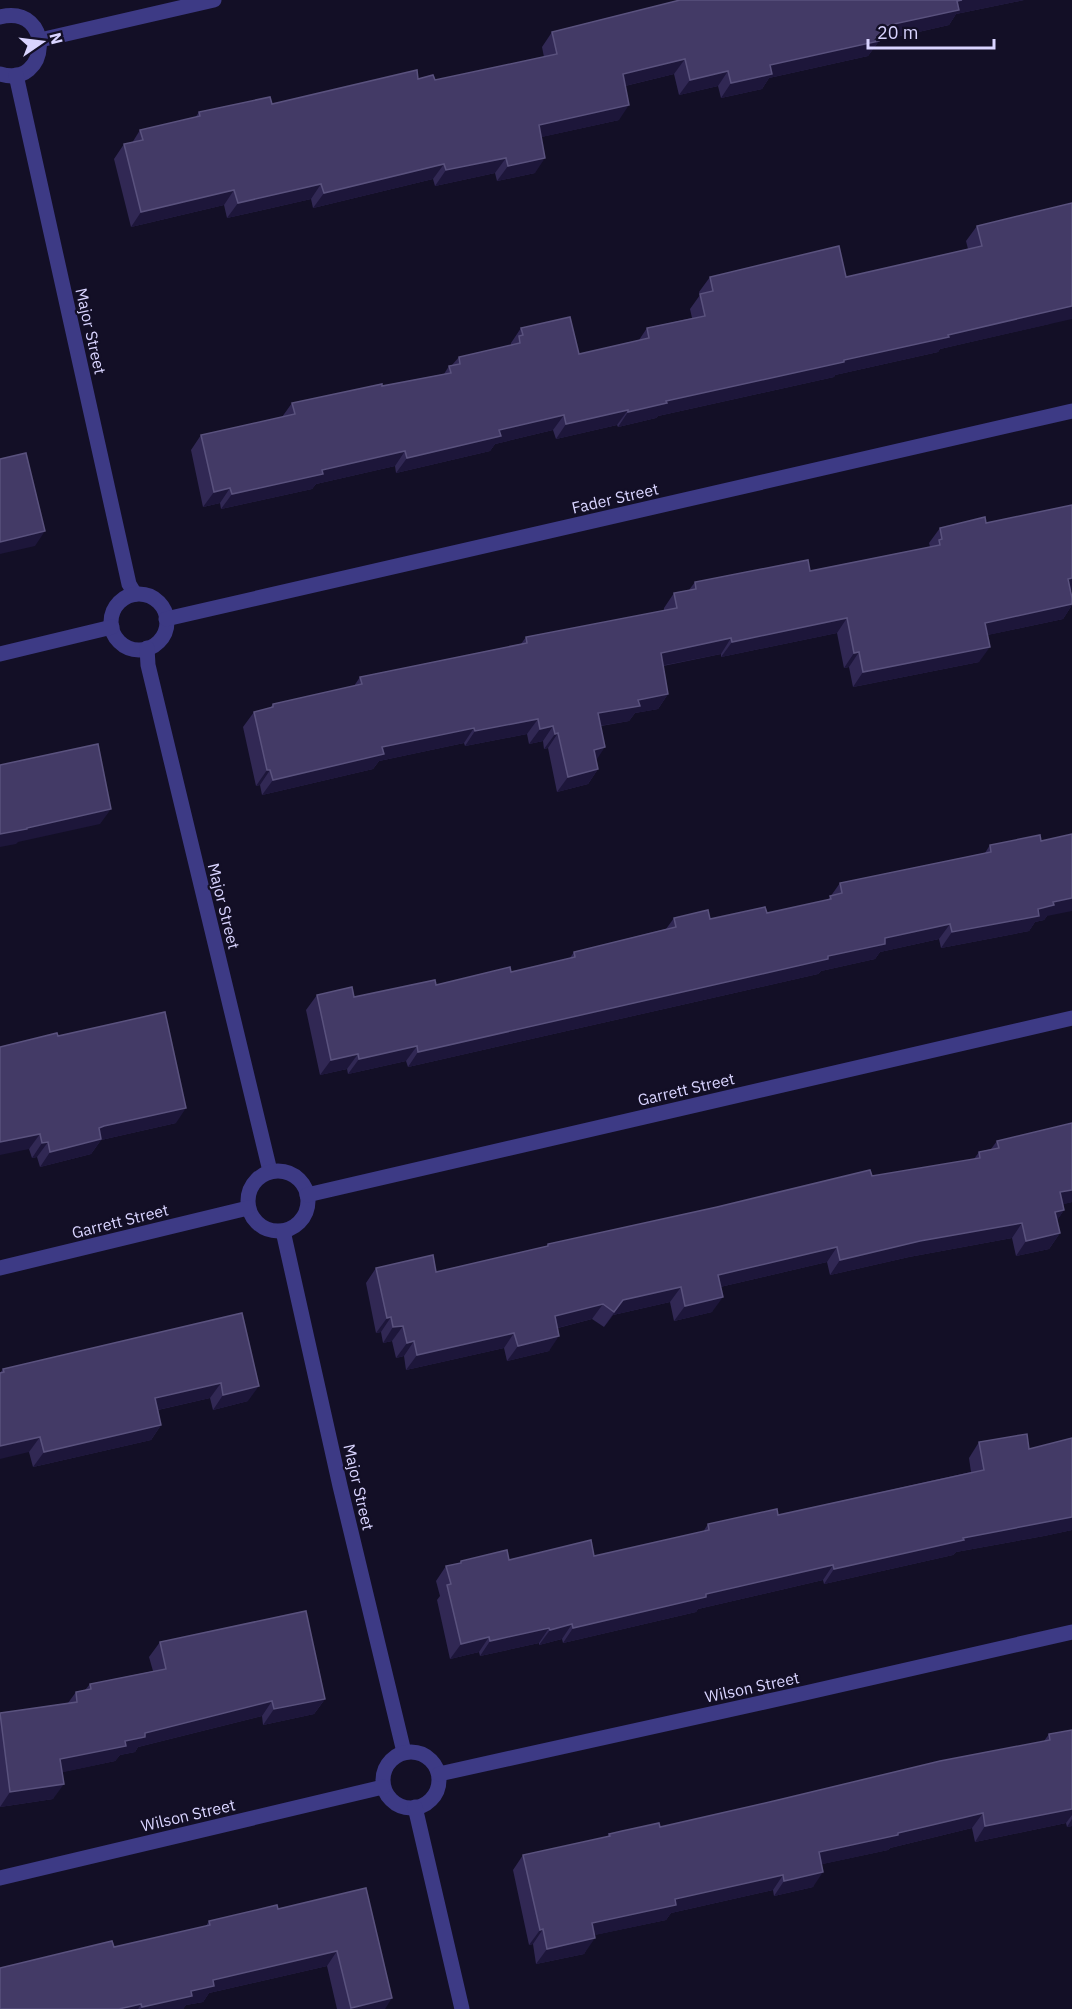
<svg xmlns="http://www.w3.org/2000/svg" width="1072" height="2009" viewBox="0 0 1072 2009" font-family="'IBM Plex Sans',sans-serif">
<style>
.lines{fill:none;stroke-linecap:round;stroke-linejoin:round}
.street{stroke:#3d3a85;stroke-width:15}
.wall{fill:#312854}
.shaded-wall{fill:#1d163a}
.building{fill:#433a66;stroke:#5a527e;stroke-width:1.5}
.labels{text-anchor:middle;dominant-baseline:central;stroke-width:4.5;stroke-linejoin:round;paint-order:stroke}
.street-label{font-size:16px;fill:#d9d4ff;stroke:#130f26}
</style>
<rect width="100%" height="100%" fill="#130f26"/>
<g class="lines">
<g class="street">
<path d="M 0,17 C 55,4 50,89 0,74"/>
<polyline points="40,40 214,0"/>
<polyline points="16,75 129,584 135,594"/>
<circle cx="139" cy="622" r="28"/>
<polyline points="166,619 1072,411"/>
<polyline points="147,648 148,665 270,1171"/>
<polyline points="0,654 112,627"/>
<circle cx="278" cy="1201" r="30"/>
<polyline points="307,1195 1072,1018"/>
<polyline points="283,1231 340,1486 404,1752"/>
<polyline points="0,1268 248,1208"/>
<circle cx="411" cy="1780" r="28"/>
<polyline points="439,1774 805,1693 1072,1632"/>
<polyline points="415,1807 462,2009"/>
<polyline points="0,1878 383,1787"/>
</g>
</g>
<g class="wall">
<polygon points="680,0 1024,0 956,14 949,25 879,41 868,56 769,78 762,89 721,98 718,86 679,95 674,74 625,86 619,120 541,137 535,173 497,181 495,173 435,186 433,179 313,208 311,199 227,218 224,205 131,227 114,159 124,144 132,143 140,130 195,118 199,112 272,104 418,79 435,80 544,57 542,47 552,32"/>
<polygon points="977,226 1049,324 940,349 938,352 835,375 834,377 658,416 656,418 618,427 617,425 556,439 553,430 495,444 490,451 396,473 395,466 316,484 312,489 221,509 220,503 203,507 191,450 201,435 282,417 292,403 444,374 449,366 452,365 459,357 511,345 511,343 521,328 579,354 639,340 647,328 692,318 690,309 700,295 699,292 710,277 846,277 968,249 966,241"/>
<polygon points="1072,505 1072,590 1071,591 1072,598 1072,605 1063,619 987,635 979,662 853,687 849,667 844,668 837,633 721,657 721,654 663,666 668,694 658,709 635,713 629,721 601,726 596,760 598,769 588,784 557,792 548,748 544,749 543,741 529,744 527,734 465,746 464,743 379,761 373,769 262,795 260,785 256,786 243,727 254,712 270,708 273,704 354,686 360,677 521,644 526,637 664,611 664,608 674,593 689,590 695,582 810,571 930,547 929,543 940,528 986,523"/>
<polygon points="990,845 1047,916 1044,920 1035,922 1029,931 941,948 939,939 880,952 875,959 821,971 818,974 408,1067 406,1061 348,1074 347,1069 320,1075 306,1010 317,995 354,997 436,985 511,972 570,958 574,952 666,929 674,918 710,919 767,913 828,900 840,883 985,853"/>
<polygon points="58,1036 176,1123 101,1140 91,1154 40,1167 37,1157 32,1158 29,1149"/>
<polygon points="1072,1123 1072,1202 1063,1204 1064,1210 1057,1220 1060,1233 1049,1249 1016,1256 1012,1238 909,1257 830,1275 827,1262 720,1287 712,1312 674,1321 670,1302 613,1315 604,1327 592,1319 558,1328 549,1351 507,1361 504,1348 406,1370 404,1356 396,1358 392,1341 383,1343 381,1332 376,1333 366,1283 376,1268 436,1272 547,1246 548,1244 872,1176 974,1159 979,1152 991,1149 997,1141"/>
<polygon points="242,1313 248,1401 213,1410 210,1398 158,1410 161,1425 151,1440 33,1467 29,1452 0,1373 3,1369"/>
<polygon points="1072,1438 1072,1530 1044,1536 956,1552 953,1555 824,1584 823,1580 698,1609 696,1612 563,1643 562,1639 539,1645 539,1643 480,1656 479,1652 450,1659 437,1600 440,1596 436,1581 446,1566 459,1564 461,1561 509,1560 594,1556 703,1532 708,1524 778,1515 971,1472 969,1458 979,1442 1029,1449"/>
<polygon points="160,1642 325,1699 314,1714 263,1725 262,1716 138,1747 135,1752 120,1755 115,1761 62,1772 53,1799 0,1807 0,1713 68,1703 76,1692 85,1690 90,1684 153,1671 149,1657"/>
<polygon points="1072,1730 1072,1826 1067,1827 1066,1823 975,1842 972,1828 890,1848 888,1850 822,1864 813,1887 774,1896 773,1890 671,1913 666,1920 594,1935 584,1954 536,1964 533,1944 529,1945 513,1870 523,1855 607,1837 609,1834 660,1827 1044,1741 1049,1734"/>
<polygon points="366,1888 385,2009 337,2009 327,1966 209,1993 203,2002 186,2005 183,2009 0,2009 114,1947 206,1926 209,1921 278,1909"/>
</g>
<g class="shaded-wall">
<polygon points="962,0 1024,0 956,14 949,25 879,41 868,56 769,78 762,89 721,98 731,83 770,65"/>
<polygon points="685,59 674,74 612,89 623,74"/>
<polygon points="728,71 718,86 679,95 690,80"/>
<polygon points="629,105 619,120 528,140 539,125"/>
<polygon points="506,158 495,173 435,186 446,170"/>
<polygon points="545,158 535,173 497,181 508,166"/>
<polygon points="444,164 433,179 313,208 324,193"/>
<polygon points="321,184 311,199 227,218 238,203"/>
<polygon points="234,190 224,205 131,227 141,212"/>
<polygon points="1072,306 1072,319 940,349 938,352 835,375 834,377 658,416 656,418 618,427 628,412 666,401"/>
<polygon points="628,410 617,425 556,439 566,424"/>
<polygon points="564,415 553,430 495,444 490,451 396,473 407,458 499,430"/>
<polygon points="405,451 395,466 316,484 312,489 221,509 232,494 322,470"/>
<polygon points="230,488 220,503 203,507 214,492"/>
<polygon points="45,531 35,546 0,554 0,542"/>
<polygon points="1072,578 1072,590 1057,594 1068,579"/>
<polygon points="1072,604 1072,605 1063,619 974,638 985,623"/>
<polygon points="847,618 837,633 721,657 732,642"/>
<polygon points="731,638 721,654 650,668 661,653"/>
<polygon points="990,647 979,662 853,687 863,672"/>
<polygon points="859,652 849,667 844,668 854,653"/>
<polygon points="668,694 658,709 635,713 629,721 587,728 598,713 638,700"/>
<polygon points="538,719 527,734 465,746 475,731"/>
<polygon points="553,726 543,741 529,744 540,729"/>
<polygon points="474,728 464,743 379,761 373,769 262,795 273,780 382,747"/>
<polygon points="558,733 548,748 544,749 555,734"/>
<polygon points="605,747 595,762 594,750"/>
<polygon points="598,769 588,784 557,792 568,777"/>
<polygon points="267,770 270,770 260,785 256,786"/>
<polygon points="111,809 100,824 18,842 16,844 0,847 0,834"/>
<polygon points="1072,898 1072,911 1047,916 1044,920 1035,922 1029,931 941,948 952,932 1038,909 1053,902"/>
<polygon points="950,924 939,939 880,952 875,959 821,971 818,974 408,1067 418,1052 828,956 885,938"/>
<polygon points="417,1046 406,1061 348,1074 359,1059"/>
<polygon points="358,1054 347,1069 320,1075 331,1060"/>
<polygon points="186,1108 176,1123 101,1140 91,1154 40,1167 50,1152 104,1126"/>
<polygon points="40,1134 29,1149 0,1155 0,1142"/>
<polygon points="48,1142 37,1157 32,1158 42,1143"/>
<polygon points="1072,1190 1072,1202 1050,1208 1060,1192"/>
<polygon points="1064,1210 1054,1225 1055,1212"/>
<polygon points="1022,1223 1012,1238 909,1257 830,1275 840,1260 920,1241"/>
<polygon points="1060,1233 1049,1249 1016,1256 1026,1241"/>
<polygon points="837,1247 827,1262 707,1290 718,1275"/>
<polygon points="681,1287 670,1302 613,1315 604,1327 623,1300"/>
<polygon points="723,1297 712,1312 674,1321 685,1306"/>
<polygon points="603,1304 592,1319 545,1331 555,1316"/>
<polygon points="391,1317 381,1332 376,1333 387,1318"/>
<polygon points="403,1326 392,1341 383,1343 393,1327"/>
<polygon points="514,1333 504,1348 406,1370 417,1355"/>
<polygon points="559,1336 549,1351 507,1361 518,1346"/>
<polygon points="414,1341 404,1356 396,1358 407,1343"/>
<polygon points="221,1383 210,1398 144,1413 155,1398"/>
<polygon points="259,1386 248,1401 213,1410 223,1395"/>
<polygon points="161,1425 151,1440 33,1467 44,1452"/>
<polygon points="40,1437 29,1452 0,1459 0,1446"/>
<polygon points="1072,1517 1072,1530 1044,1536 956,1552 953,1555 824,1584 834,1569 963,1538"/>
<polygon points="833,1565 823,1580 698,1609 696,1612 563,1643 573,1628 706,1594"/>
<polygon points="572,1624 562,1639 539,1645 550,1630"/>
<polygon points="549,1628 539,1643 480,1656 490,1641"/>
<polygon points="489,1637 479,1652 450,1659 461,1644"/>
<polygon points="325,1699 314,1714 263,1725 274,1709"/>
<polygon points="272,1701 262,1716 138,1747 135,1752 120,1755 115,1761 50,1775 60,1759 125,1741 145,1733"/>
<polygon points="64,1784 53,1799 0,1807 10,1792"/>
<polygon points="1072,1809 1072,1815 1066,1823 975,1842 985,1826"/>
<polygon points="983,1813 972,1828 890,1848 888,1850 809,1867 819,1852"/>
<polygon points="1072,1819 1072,1826 1067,1827"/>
<polygon points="823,1872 813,1887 774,1896 784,1881"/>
<polygon points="783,1875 773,1890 671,1913 666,1920 581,1938 592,1923 675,1899"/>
<polygon points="543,1929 533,1944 529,1945 540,1930"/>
<polygon points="595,1938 584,1954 536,1964 547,1949"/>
<polygon points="337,1951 327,1966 209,1993 203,2002 186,2005 183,2009 141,2009 142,2007 191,1991 213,1980"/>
<polygon points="392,1998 385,2009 351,2009 351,2008"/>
<polygon points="141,2004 138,2009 119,2009"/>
</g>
<g class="building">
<polygon points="680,0 962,0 957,1 959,10 880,27 882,36 878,37 879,41 770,65 772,74 731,83 728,71 690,80 685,59 623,74 629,105 539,125 545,158 508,166 506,158 446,170 444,164 324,193 321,184 238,203 234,190 141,212 124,144 143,140 140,130 200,116 199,112 270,97 272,104 417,70 418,79 433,75 435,80 557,54 552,32"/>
<polygon points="1072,203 1072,306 948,335 949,337 844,360 844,362 666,401 667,403 628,412 628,410 566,424 564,415 499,430 501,436 407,458 405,451 322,470 323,474 232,494 230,488 214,492 201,435 295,414 292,403 382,384 382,386 451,373 449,366 460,364 459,357 520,343 519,336 523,335 521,328 570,317 579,354 649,338 647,328 705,316 700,294 713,291 710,277 839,246 846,277 982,246 977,226"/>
<polygon points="26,453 45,531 0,542 0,459"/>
<polygon points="1072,505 1072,578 1068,579 1072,598 1072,604 985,623 990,647 863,672 859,652 854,653 847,618 732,642 731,638 661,653 668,694 638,700 640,706 598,713 605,747 594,750 598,769 568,777 558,733 555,734 553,726 540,729 538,719 475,731 474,728 382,747 384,754 273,780 270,770 267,770 254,712 273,707 273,704 362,684 360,677 527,643 526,637 677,608 674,593 696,589 695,582 808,560 810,571 940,545 939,540 942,539 940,528 985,517 986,523"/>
<polygon points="98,744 111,809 27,828 27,829 0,834 0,765"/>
<polygon points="1072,834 1072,898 1053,902 1054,905 1038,909 1039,916 952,932 950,924 885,938 885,944 828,956 828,959 418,1052 417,1046 359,1059 358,1054 331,1060 317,995 352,987 354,997 435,980 436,985 510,967 511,972 575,957 574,952 676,927 674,918 708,910 710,919 765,907 767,913 831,899 830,896 842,893 840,883 991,852 990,845 1040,835 1041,841"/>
<polygon points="165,1012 186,1108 104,1126 99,1128 101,1139 50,1152 48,1142 42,1143 40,1134 0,1142 0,1047 57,1033 58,1036"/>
<polygon points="1072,1123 1072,1190 1060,1192 1064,1210 1055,1212 1060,1233 1026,1241 1022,1223 920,1241 840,1260 837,1247 718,1275 723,1297 685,1306 681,1287 623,1300 614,1312 603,1304 555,1316 559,1336 518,1346 514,1333 417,1355 414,1341 407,1343 403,1326 393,1327 391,1317 387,1318 376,1268 433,1255 436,1272 548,1246 548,1244 717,1207 870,1170 872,1176 980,1158 979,1152 999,1148 997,1141"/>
<polygon points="242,1313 259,1386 223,1395 221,1383 155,1398 161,1425 44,1452 40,1437 0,1446 0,1373 4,1372 3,1369"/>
<polygon points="1027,1434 1029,1449 1072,1438 1072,1517 963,1538 964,1540 834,1569 833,1565 706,1594 706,1597 573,1628 572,1624 550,1630 549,1628 490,1641 489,1637 461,1644 447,1585 451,1584 446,1566 461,1563 461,1561 507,1550 509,1560 591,1540 594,1556 709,1530 708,1524 777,1509 778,1515 984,1470 979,1442"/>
<polygon points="306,1611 325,1699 274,1709 272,1701 145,1733 145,1737 125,1741 126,1746 60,1759 64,1784 10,1792 0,1713 77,1702 76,1692 91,1689 90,1684 166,1669 160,1642"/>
<polygon points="1072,1730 1072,1809 985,1826 983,1813 898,1833 898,1835 819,1852 823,1872 784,1881 783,1875 675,1899 676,1905 592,1923 595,1938 547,1949 543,1929 540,1930 523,1855 610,1836 609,1834 622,1831 659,1823 660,1827 778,1800 940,1761 1050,1740 1049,1734"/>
<polygon points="366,1888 392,1998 351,2008 337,1951 213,1980 214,1986 191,1991 192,1996 142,2007 141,2004 119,2009 0,2009 0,1968 112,1941 114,1947 210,1925 209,1921 277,1905 278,1909"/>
</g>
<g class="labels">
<g class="street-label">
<text transform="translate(91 331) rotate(77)">Major Street</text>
<text transform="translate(615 498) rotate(-13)">Fader Street</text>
<text transform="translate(224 906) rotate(76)">Major Street</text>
<text transform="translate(686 1089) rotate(-13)">Garrett Street</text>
<text transform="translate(120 1221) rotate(-14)">Garrett Street</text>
<text transform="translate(359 1487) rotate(77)">Major Street</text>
<text transform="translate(752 1687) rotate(-12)">Wilson Street</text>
<text transform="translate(188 1815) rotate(-13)">Wilson Street</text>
</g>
</g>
<g transform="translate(42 42) rotate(76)" stroke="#130f26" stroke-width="4.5" paint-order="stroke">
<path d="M0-4.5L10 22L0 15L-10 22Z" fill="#d9d4ff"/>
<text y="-9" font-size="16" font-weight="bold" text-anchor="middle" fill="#d9d4ff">N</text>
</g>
<path d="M868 39v9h126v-9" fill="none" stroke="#d9d4ff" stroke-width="3"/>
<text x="877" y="39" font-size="18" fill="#d9d4ff" stroke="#130f26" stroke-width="4.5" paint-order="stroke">20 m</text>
</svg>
